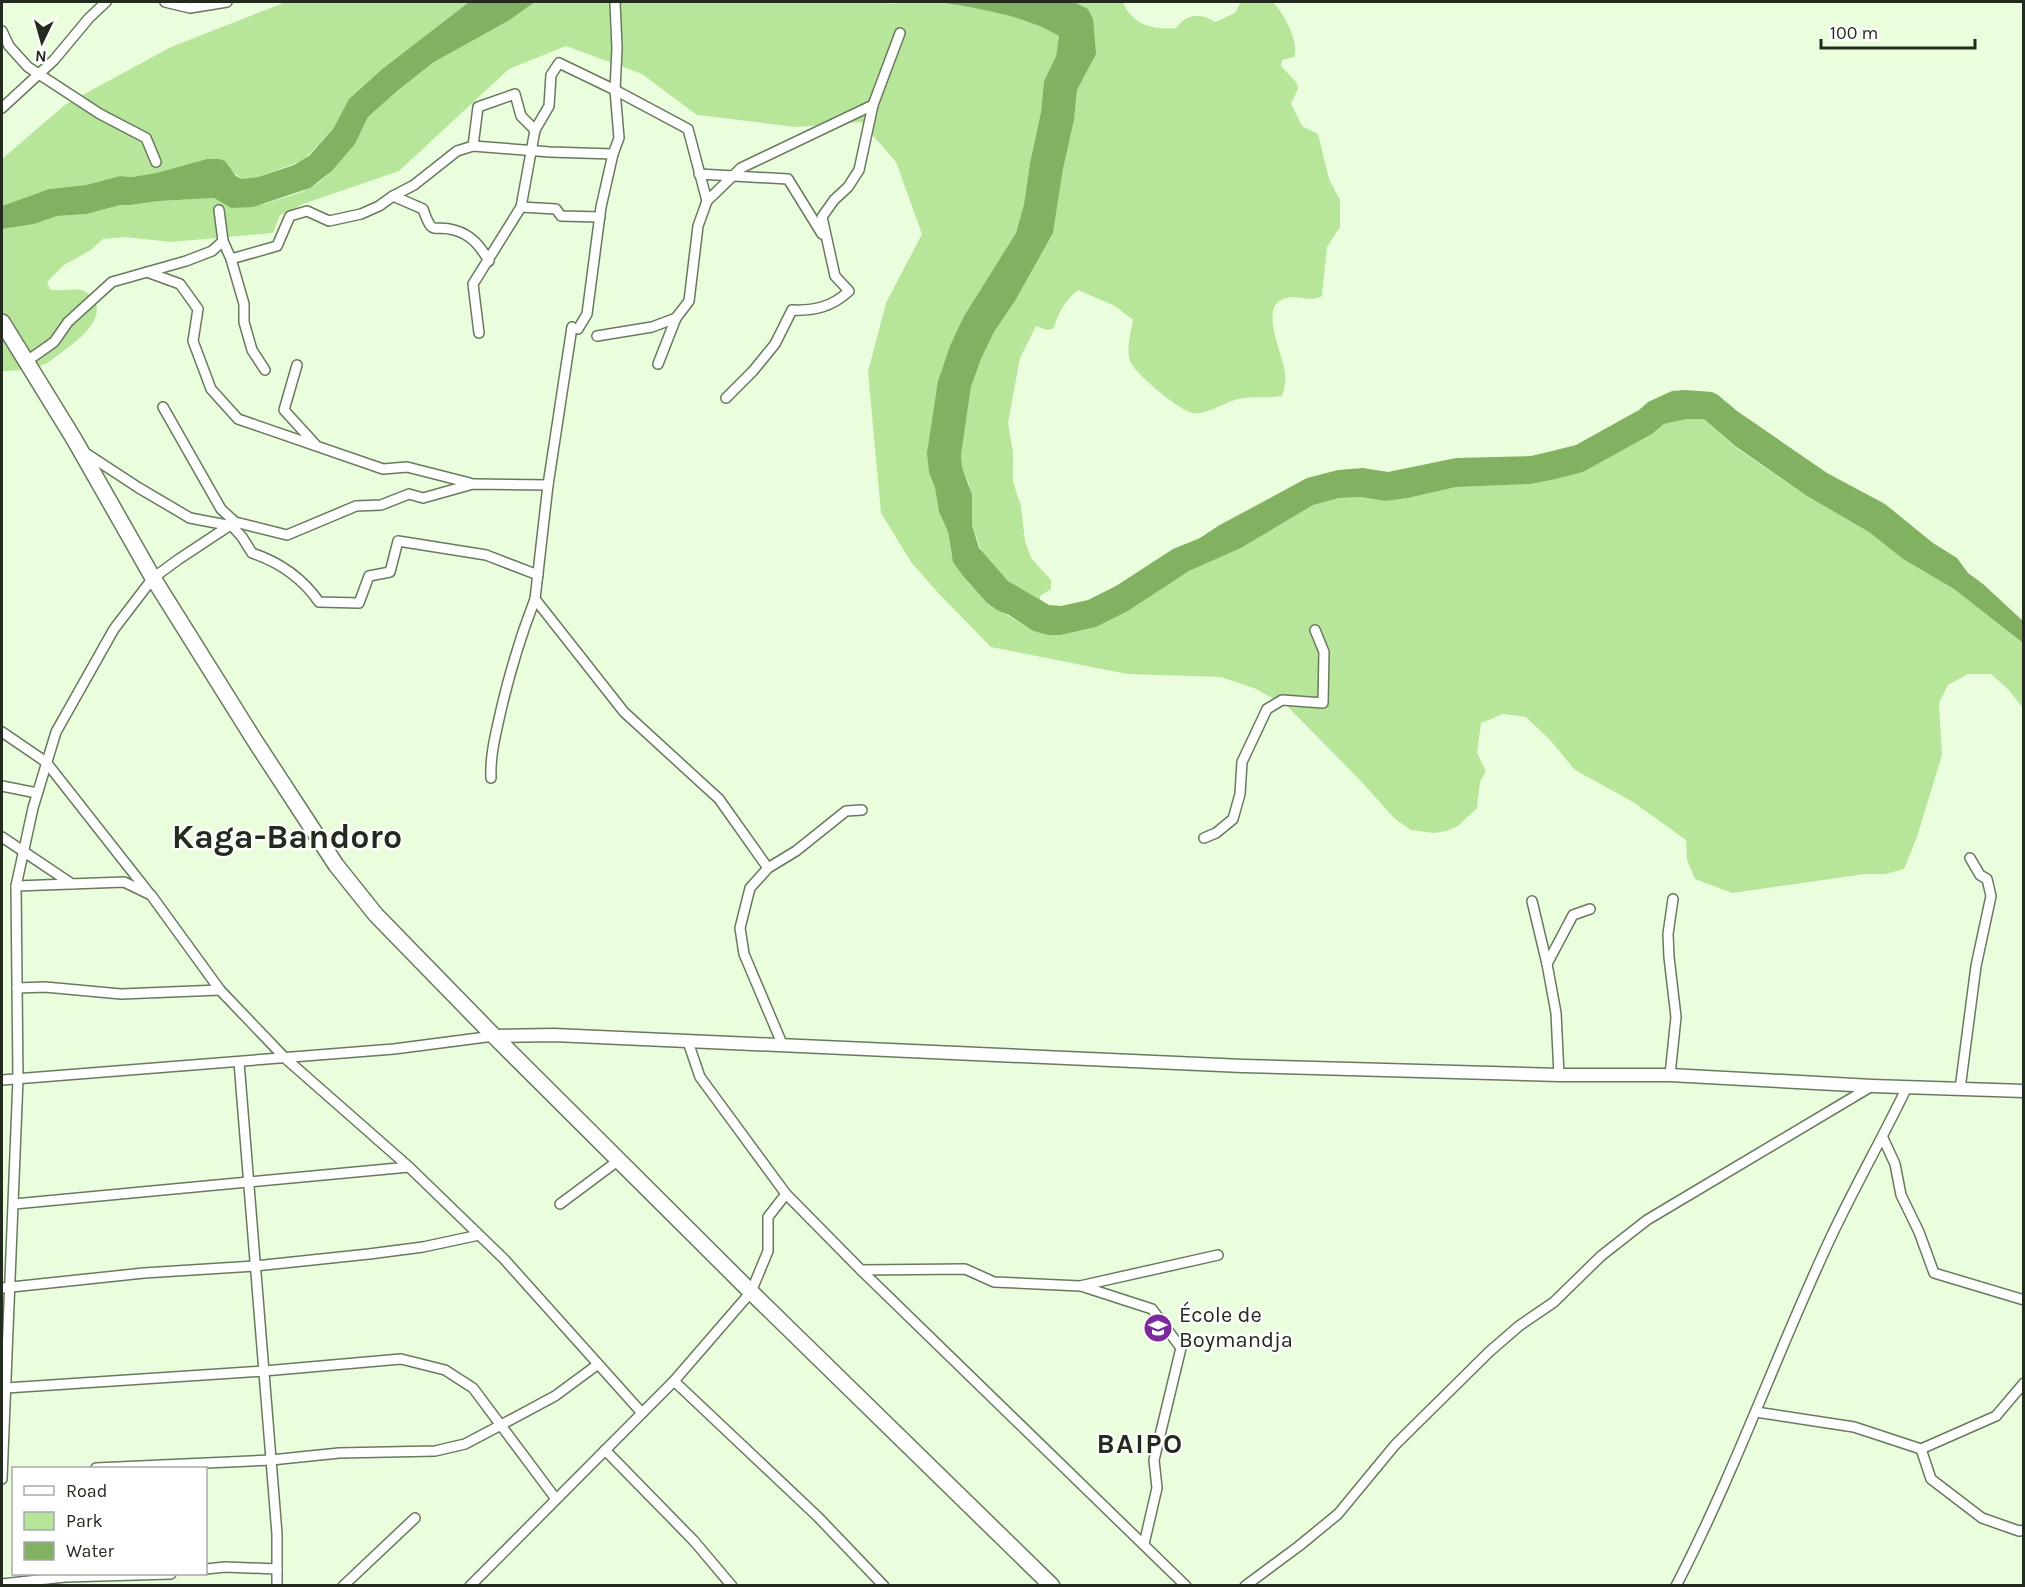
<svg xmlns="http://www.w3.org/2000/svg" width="2025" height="1587" viewBox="0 0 2025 1587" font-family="Karla,sans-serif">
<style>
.green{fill:#b7e69a}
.water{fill:#82b162}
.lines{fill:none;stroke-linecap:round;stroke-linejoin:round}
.minor-casing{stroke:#687a5e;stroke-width:12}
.tertiary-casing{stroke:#687a5e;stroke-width:15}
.primary-casing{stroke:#687a5e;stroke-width:18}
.minor{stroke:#fff;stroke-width:9}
.tertiary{stroke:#fff;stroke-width:12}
.primary{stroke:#fff;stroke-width:15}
.labels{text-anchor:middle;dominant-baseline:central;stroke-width:4.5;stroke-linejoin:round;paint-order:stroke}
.poi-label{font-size:22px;fill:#232a1e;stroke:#fff;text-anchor:start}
.district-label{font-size:28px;font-weight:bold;letter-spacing:1.5px;fill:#232a1e;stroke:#fff}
.town-label{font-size:34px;font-weight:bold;fill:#232a1e;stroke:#fff}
</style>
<rect width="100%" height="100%" fill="#eafede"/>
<g class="green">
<polygon points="286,2 469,2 381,70 349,99 333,129 304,160 258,177 242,179 232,171 207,159 156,173 132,177 120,176 86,185 49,189 2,206 2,159 66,104 171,47"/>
<path d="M 535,2 L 874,2 C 895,6 917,0 939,2 C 976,4 1027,18 1059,36 L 1056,56 L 1044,81 L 1041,112 L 1030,163 L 1024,204 L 1016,233 L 964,316 L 941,371 L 935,488 L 939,512 L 948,532 L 951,553 L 964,577 L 986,602 L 1033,631 L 1061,635 L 1096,627 L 1128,611 L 1189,571 L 1241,548 L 1313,505 L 1339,498 L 1361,497 L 1385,501 L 1408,498 L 1456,487 L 1531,484 L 1556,479 L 1583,472 L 1652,434 L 1664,424 L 1687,419 L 1704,419 L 1735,447 L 1807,496 L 1869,532 L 1903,559 L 1954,589 L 2023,643 L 2023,708 L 2008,689 L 1991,674 L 1968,674 L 1948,685 L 1939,703 L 1942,755 L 1917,837 L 1904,869 L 1885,874 L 1865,874 L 1732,893 L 1695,879 L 1687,860 L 1686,840 L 1633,802 L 1575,770 L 1550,740 L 1526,717 L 1503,714 L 1481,723 L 1477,753 L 1486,771 L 1480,782 L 1477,808 L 1458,826 L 1447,831 L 1434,833 L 1411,830 L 1394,818 L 1360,780 L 1287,706 L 1254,688 L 1221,677 L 1127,674 L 991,647 L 941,596 L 911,562 L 881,513 L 868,372 L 886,303 L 922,234 L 896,162 L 861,122 L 796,127 L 697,115 L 642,74 L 566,46 L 509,69 L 399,171 L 303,204 L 280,215 L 273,233 L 171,242 L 125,237 L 103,239 L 91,250 L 64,265 L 47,282 L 50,289 C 62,293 76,286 86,292 C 115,312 79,340 62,352 C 56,356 49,363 43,365 C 30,370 14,371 2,371 L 2,229 L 34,224 L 57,216 L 87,214 L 120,205 L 130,205 L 159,201 L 214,198 L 231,208 L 264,204 L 302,192 L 318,183 L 332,171 L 355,144 L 368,117 L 397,91 L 434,62 L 508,21 Z"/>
<path d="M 1074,2 L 1123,2 C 1132,25 1153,30 1176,28 C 1186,14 1200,12 1215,22 L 1235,13 L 1241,2 L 1273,2 C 1283,12 1300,43 1294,57 L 1282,60 L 1281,66 L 1297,83 L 1298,89 L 1291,104 L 1302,126 L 1318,134 L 1329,179 L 1340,200 L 1340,227 L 1327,247 L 1322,296 C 1309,304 1290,290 1277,303 C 1264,316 1283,356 1285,372 C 1286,381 1285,388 1282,396 C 1266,399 1247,395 1232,401 C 1220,405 1206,415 1193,413 C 1180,411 1134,373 1130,361 C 1126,348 1131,332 1133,320 L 1115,306 L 1078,290 C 1064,301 1059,313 1053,329 L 1047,330 L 1036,326 L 1020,358 L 1008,423 L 1013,452 L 1013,482 L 1021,506 L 1025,541 L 1031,558 L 1051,580 L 1051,589 L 1040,596 L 1040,601 L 1008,581 L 982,553 L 972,525 L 969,484 L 962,467 L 961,455 L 971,387 L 981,359 L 994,332 L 1015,301 L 1053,233 L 1063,169 L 1074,120 L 1077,90 L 1088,69 L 1077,3 Z"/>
</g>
<g class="water">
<polygon points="469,2 535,2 508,21 434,62 397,91 368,117 355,144 332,171 310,188 253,207 231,208 214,198 159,201 130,205 120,205 87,214 57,216 34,224 2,229 2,206 49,189 86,185 120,176 132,177 156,173 207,159 219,159 225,161 236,176 242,179 258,177 294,165 309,156 333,129 349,99 381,70"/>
<path d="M 940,2 L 1074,2 L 1088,9 L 1093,19 L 1096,54 L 1077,90 L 1074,120 L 1063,169 L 1053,233 L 1015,301 L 994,332 L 981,359 L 971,387 L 961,455 L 962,467 L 972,495 L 972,525 L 979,548 L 1008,581 L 1049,605 L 1061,606 L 1088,600 L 1116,586 L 1173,549 L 1200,538 L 1218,526 L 1307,478 L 1338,470 L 1363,468 L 1388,472 L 1456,458 L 1531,456 L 1552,451 L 1576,445 L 1639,410 L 1648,402 L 1672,391 L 1685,390 L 1712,392 L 1718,395 L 1737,411 L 1827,473 L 1885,504 L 1933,543 L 1957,558 L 1968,573 L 1983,584 L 2023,621 L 2023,643 L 1954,589 L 1903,559 L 1869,532 L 1807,496 L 1735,446 L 1704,419 L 1687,419 L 1664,424 L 1652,434 L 1583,472 L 1556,479 L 1531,484 L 1456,487 L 1408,498 L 1385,501 L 1361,497 L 1339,498 L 1313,505 L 1241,548 L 1189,571 L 1128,611 L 1096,627 L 1061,635 L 1049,635 L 1033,631 L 1009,615 L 997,610 L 986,602 L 964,577 L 953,562 L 948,532 L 939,512 L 935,488 L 929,472 L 927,453 L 938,381 L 950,346 L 964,316 L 1016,233 L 1024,204 L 1030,163 L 1041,112 L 1044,81 L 1056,56 L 1059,36 C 1023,15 981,9 940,2 Z"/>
</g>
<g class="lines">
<g class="minor-casing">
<g id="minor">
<polyline points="165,2 190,8 227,2"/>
<polyline points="2,31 9,46 28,67 100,114 146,138 156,162"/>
<polyline points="2,108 54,60 89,18 106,2"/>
<polyline points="473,146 478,107 515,94 521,116 535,130"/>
<polyline points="699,174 788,179 822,234"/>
<path d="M 393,196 L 423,209 C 433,238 433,224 454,230 C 472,235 480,246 489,261"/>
<polyline points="521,207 556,209 561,216 600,217"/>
<polyline points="219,210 223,241 231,259 244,304 244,322 252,350 265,370"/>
<polyline points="231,259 277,246 290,216 307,211 329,221 361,214 379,206 393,196 414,185 457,151 473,146 550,152 613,154"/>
<polyline points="147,272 180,284 198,309 193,341 211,389 238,419 383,469 407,467 470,483"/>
<polyline points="572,327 548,485 535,599 624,712 719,799 768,868"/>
<polyline points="578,329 587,314 601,207 613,154 619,138 615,90 617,48 615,2"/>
<polyline points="479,333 473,284 521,207 535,130 549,106 551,75 559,63 615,90 688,129 707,201"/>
<polyline points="597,336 652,327 676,318"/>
<polyline points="27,361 54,342 68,322 112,282 186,261 212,251 223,241"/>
<polyline points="658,364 676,318 689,301 698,226 707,201 741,168 873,105 900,33"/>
<polyline points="297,365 284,410 315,444"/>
<path d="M 726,398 L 753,371 L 775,344 L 792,310 C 814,311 832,307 849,291 L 835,276 L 822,217 L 834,200 L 848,187 L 859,170 L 873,105"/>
<polyline points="163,407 221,509 235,522 287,535 356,506 381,505 409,494 423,498 473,484 548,485"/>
<path d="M 84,452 L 139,488 L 190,518 L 232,526 L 242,537 L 252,553 C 279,562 303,579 319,602 L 359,603 L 369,576 L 390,572 L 398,541 L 486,555 L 538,575"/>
<polyline points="2,732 46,762 149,893"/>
<path d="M 491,778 C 490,754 496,733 501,710 C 510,671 521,635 535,599"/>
<polyline points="2,786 37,793"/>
<polyline points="2,837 72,884"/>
<polyline points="1204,838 1216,833 1233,819 1240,794 1242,762 1267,709 1282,700 1323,703 1324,652 1315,630"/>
<polyline points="16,886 124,882 151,895 220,990 285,1058 409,1167 504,1259 642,1413"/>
<polyline points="1532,901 1547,964"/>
<polyline points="17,988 45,987 121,994 220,990"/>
<polyline points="688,1042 700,1077 786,1194 861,1270 1186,1586"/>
<polyline points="783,1046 744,954 740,928 750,888 768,868 796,851 846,811 862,810"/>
<polyline points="239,1062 277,1534 277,1586"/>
<polyline points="1559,1075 1556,1013 1547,964 1573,915 1590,909"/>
<polyline points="1670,1075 1676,1017 1669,957 1668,934 1673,899"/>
<polyline points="2,1080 394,1049 494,1036"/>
<polyline points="1960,1089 1976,966 1991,896 1987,879 1980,875 1970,858"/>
<polyline points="1883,1138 1895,1164 1901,1195 1919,1232 1934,1273 2024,1300"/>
<polyline points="14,1204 409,1167"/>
<polyline points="560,1204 619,1160"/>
<polyline points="861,1270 965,1269 994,1282 1080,1286 1218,1255"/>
<polyline points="1081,1286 1152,1309 1181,1348 1154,1460 1157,1488 1144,1544"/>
<polyline points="2,1288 144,1273 255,1266 369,1254 423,1247 479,1235"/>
<polyline points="674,1381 818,1517 884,1586"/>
<polyline points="6,1388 264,1371 401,1359 445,1370 473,1388 556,1499"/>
<polyline points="1756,1412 1854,1427 1921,1449 1996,1416 2024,1383"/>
<polyline points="1921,1449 1931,1479 1982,1518 2019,1531 2024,1530"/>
<polyline points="605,1450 694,1541 732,1586"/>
<polyline points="96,1468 271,1460 339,1453 435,1451 465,1444 501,1425 555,1396 597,1365"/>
<polyline points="2,1479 18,1079 16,886 33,808 56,732 114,629 153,578 179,559 235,522"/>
<polyline points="206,1569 225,1567 277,1569"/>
<polyline points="2,1584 65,1577 171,1574"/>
<polyline points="343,1586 415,1518"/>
<polyline points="470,1586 674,1381 751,1292 768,1251 768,1217 786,1194"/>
<polyline points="1245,1586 1299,1546 1338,1514 1395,1445 1489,1352 1519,1326 1554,1302 1601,1256 1647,1220 1872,1086"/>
<path d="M 1676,1586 C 1735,1472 1777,1352 1831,1237 C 1855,1186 1883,1137 1907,1087"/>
</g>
</g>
<g class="tertiary-casing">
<polyline id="tertiary" points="494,1036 554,1035 1243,1066 1559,1075 1670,1075 1872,1086 2024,1091"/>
</g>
<g class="primary-casing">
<polyline id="primary" points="2,322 74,439 153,578 255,741 336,865 376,915 494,1036 751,1292 1052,1586"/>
</g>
<use href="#minor" class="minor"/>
<use href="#tertiary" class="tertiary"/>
<use href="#primary" class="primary"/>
</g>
<defs>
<g id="school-disc" transform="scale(1.5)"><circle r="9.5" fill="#7b2b9c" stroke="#fff"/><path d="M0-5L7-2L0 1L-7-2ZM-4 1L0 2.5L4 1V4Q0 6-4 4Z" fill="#fff"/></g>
</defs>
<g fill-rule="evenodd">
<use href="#school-disc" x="1158" y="1328"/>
</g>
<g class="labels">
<g class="poi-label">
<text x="1179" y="1315">École de<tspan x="1179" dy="25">Boymandja</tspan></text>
</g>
<g class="district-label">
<text x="1140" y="1443">BAIPO</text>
</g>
<g class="town-label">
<text x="287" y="837">Kaga-Bandoro</text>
</g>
</g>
<rect width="2025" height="1587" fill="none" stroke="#232a1e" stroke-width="6"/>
<rect x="12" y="1467" width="195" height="108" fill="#ffffff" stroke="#a7aaa5" stroke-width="1.5"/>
<rect x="24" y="1486" width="30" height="9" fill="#ffffff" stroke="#a7aaa5" stroke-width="1.5"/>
<text x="66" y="1497" font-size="18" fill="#232a1e">Road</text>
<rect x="24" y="1512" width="30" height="18" fill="#b7e69a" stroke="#a7aaa5" stroke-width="1.5"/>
<text x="66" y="1527" font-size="18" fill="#232a1e">Park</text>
<rect x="24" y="1542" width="30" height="18" fill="#82b162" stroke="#a7aaa5" stroke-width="1.5"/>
<text x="66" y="1557" font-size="18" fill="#232a1e">Water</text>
<g transform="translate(42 42) rotate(185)" stroke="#ffffff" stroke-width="4.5" paint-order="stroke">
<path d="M0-4.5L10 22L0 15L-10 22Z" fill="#232a1e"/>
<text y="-9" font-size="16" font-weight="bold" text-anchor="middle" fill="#232a1e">N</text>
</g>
<path d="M1821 39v9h154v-9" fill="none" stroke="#232a1e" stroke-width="3"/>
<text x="1830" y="39" font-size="18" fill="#232a1e" stroke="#ffffff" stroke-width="4.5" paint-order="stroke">100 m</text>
</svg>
